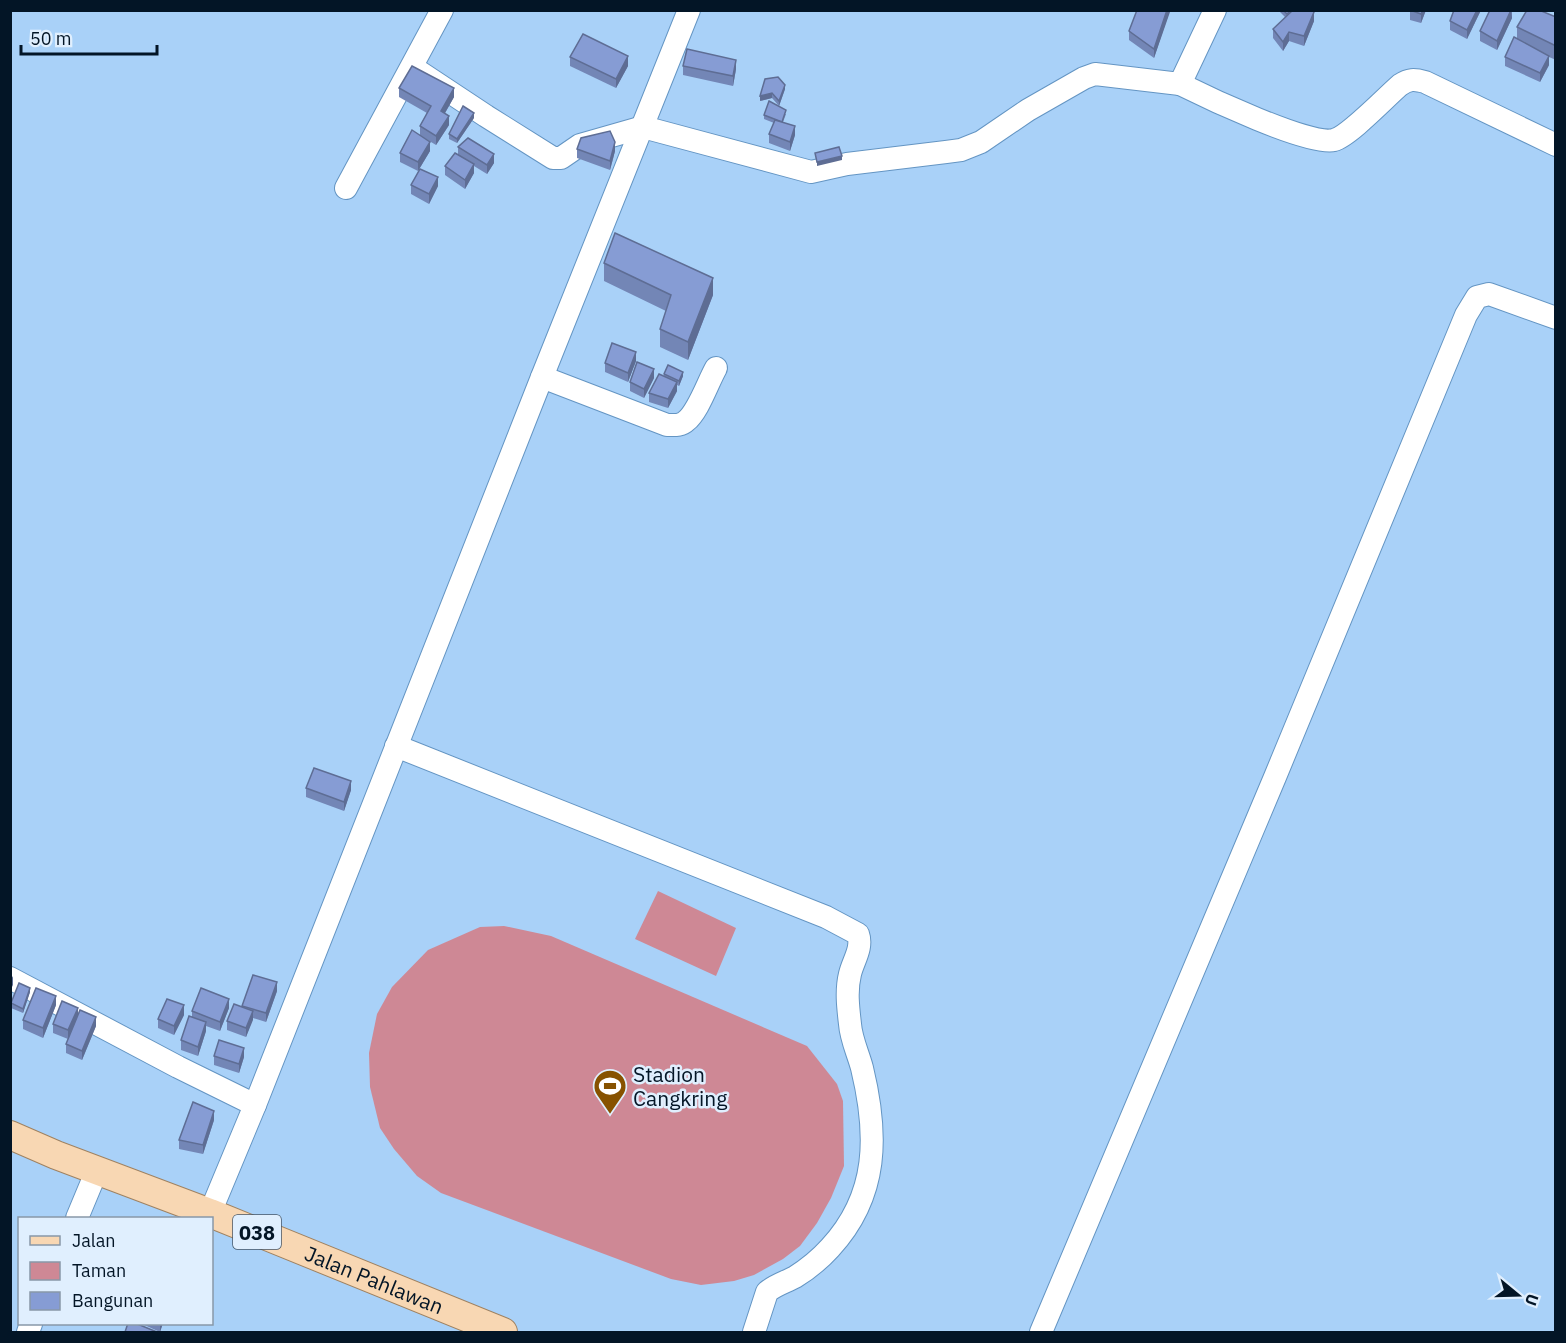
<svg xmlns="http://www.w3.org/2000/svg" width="1566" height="1343" viewBox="0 0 1566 1343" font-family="'IBM Plex Sans',sans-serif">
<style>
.green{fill:#ce8895}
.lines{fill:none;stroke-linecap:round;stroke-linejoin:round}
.minor-casing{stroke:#6495c3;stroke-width:24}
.major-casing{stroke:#9f8261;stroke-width:30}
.minor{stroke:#fff;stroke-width:22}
.major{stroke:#f8d7b3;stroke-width:28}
.wall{fill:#7386b6}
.shaded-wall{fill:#5e6d94}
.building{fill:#869cd4;stroke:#5e6d94;stroke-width:1.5}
.labels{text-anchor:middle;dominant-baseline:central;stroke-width:5;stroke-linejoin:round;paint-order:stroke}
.shield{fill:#e0effe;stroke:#455667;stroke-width:1.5}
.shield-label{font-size:20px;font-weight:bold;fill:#031526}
.poi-label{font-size:21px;fill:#031526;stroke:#e0effe;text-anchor:start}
.street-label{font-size:21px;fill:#031526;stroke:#e0effe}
</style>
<rect width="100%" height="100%" fill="#a9d1f8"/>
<g class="green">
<polygon points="658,891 736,928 716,976 635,939"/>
<polygon points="504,926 551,936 807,1046 837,1084 843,1101 844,1166 831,1198 817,1223 800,1246 783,1259 754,1275 734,1281 701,1285 671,1279 441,1193 417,1176 394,1149 380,1128 370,1087 369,1053 377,1014 392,987 428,950 480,927"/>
</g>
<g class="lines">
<g class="minor-casing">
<g id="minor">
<polyline points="412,67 486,116 553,158 561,158 580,145 643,127 811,172 847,164 946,152 961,150 981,142 1028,110 1084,78 1095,74 1180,84 1215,10"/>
<path d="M 1180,84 C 1206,97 1309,146 1334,140 C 1349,136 1386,97 1400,85 C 1409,79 1414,79 1425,82 L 1556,145"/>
<polyline points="346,188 442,10"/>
<path d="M 542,377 L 667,425 C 674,425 681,426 686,421 C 698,412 708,382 716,368"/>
<path d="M 396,746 L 826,917 L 858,934 C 863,948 853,961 850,974 C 846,990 848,1007 850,1024 C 851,1039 858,1053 862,1068 C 878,1134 879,1195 830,1248 C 820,1259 808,1269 795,1277 C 786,1282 775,1285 767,1292 L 754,1332"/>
<polyline points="10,978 178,1067 255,1105"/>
<polyline points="210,1213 255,1105 542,377 689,10"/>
<polyline points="77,1218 97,1170"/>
<polyline points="28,1332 31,1324"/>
<polyline points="1041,1332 1275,777 1466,315 1477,297 1489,294 1556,318"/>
</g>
</g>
<g class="major-casing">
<g id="major">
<path id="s1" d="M 10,1135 L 56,1155 L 210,1213 L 503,1332"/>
</g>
</g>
<use href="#minor" class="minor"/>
<use href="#major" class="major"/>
</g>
<g class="wall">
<polygon points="1170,10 1154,58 1129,40 1129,31"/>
<polygon points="1278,10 1311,10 1314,21 1304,46 1289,41 1283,51 1273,38 1273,29 1286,18"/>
<polygon points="1410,10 1426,10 1421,23 1410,20"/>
<polygon points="1454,10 1481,10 1467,39 1450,30 1450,21"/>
<polygon points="1512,10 1512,18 1497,50 1480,41 1480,31"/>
<polygon points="1556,17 1556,60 1549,57 1549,65 1540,82 1505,66 1505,57 1517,39 1517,27"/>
<polygon points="570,57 628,66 616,88 570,66"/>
<polygon points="683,66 736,69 733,86 683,75"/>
<polygon points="785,85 785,89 779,106 772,98 760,101"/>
<polygon points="399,88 454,97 445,113 449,125 436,145 421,136 430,151 418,171 400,162 400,153 420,135 420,126 427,113 399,97"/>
<polygon points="786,114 783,122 795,135 790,151 769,143 769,134 774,123 764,119 764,115"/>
<polygon points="474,118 457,143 449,139 449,134"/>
<polygon points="458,147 494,163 487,174 474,166 474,173 465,189 445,175 445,166 458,155"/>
<polygon points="577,149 615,151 610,170 577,158"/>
<polygon points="411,185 438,186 429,204 411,194"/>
<polygon points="604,263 713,295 688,360 660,347 660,329 666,311 604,281"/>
<polygon points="636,361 628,382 605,372 605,363"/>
<polygon points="664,374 683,376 679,386 677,385 677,391 668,408 649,402 649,393 664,376"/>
<polygon points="654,378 644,398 630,391 630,382"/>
<polygon points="306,788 351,790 344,811 306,797"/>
<polygon points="253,975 277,991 266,1022 253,1018 246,1037 227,1030 227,1021 242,1007"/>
<polygon points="30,992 23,1013 11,1008 11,1003"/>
<polygon points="56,1005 43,1038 23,1029 23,1020"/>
<polygon points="229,1008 220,1031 206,1026 206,1031 198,1056 181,1050 181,1040 192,1018 192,1011"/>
<polygon points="78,1015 96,1026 82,1060 66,1053 66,1044 68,1039 53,1033 53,1024"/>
<polygon points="184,1015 174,1035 158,1028 158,1019"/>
<polygon points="214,1056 244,1057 239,1073 214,1065"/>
<polygon points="214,1120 203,1154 179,1149 179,1140"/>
<polygon points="140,1323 163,1323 160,1332"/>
</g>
<g class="shaded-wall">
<polygon points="1167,10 1170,10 1170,12 1154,58 1154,49"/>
<polygon points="1423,10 1426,10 1421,23 1421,14"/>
<polygon points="1477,10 1481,10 1467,39 1467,30"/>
<polygon points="1511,10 1512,18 1497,50 1497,41"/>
<polygon points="1314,12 1314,21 1304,46 1304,36"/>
<polygon points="1289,32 1289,41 1283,51 1283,42"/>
<polygon points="628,56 628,66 616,88 616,79"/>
<polygon points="1549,56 1549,65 1540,82 1540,73"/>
<polygon points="736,60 736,69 733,86 733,76"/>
<polygon points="785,85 785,89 779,106 779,101"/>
<polygon points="454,88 454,97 441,120 441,111"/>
<polygon points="772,93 772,98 760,101 760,96"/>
<polygon points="474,113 474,118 457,143 457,139"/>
<polygon points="449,116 449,125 436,145 436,136"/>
<polygon points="795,126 795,135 790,151 790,142"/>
<polygon points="430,142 430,151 418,171 418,162"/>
<polygon points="615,142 615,151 610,170 610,161"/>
<polygon points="494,154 494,163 487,174 487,165"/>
<polygon points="842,156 842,160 817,166 817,162"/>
<polygon points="474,164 474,173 465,189 465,180"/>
<polygon points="438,177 438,186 429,204 429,194"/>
<polygon points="713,278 713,295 688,360 688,342"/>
<polygon points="636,352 636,361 628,382 628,373"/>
<polygon points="654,369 654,378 644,398 644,389"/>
<polygon points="683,372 683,376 679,386 679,381"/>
<polygon points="677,382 677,391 668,408 668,399"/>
<polygon points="351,781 351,790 344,811 344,802"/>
<polygon points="13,976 13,985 10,991 10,981"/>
<polygon points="277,982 277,991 266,1022 266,1013"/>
<polygon points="30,988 30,992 23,1013 23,1009"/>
<polygon points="56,996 56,1005 43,1038 43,1028"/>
<polygon points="229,999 229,1008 220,1031 220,1022"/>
<polygon points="184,1005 184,1015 174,1035 174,1026"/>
<polygon points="78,1008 78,1017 68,1039 68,1030"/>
<polygon points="253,1011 253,1020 246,1037 246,1028"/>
<polygon points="96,1017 96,1026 82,1060 82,1051"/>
<polygon points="206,1022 206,1031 198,1056 198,1047"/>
<polygon points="244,1048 244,1057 239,1073 239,1064"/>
<polygon points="214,1111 214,1120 203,1154 203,1145"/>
<polygon points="160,1323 163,1323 160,1332"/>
</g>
<g class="building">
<polygon points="1137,10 1167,10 1154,49 1129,31"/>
<polygon points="1283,10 1291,10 1287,14"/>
<polygon points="1293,10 1311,10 1314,12 1304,36 1289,32 1283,42 1273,29"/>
<polygon points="1410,10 1423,10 1421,14"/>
<polygon points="1454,10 1477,10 1467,30 1450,21"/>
<polygon points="1490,10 1511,10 1497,41 1480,31"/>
<polygon points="1527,10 1539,10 1556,17 1556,46 1517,27"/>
<polygon points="583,34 628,56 616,79 570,57"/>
<polygon points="1514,37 1549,56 1540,73 1505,57"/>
<polygon points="687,49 736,60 733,76 683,66"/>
<polygon points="412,66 454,88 441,111 449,116 436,136 420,126 431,106 399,88"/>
<polygon points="778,77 785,85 779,101 772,93 760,96 765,79"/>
<polygon points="769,101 786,110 782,122 764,115"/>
<polygon points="463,106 474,113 457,139 449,134"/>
<polygon points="775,120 795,126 790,142 769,134"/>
<polygon points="412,130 430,142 418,162 400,153"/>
<polygon points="610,131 615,142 610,161 577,149 581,138"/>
<polygon points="468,138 494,154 487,165 458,147"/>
<polygon points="839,147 842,156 817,162 815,153"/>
<polygon points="455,153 474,164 465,180 445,166"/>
<polygon points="420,169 438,177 429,194 411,185"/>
<polygon points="615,233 713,278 688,342 660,329 671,295 604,263"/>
<polygon points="612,343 636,352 628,373 605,363"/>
<polygon points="637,362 654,369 644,389 630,382"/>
<polygon points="668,365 683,372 679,381 664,374"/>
<polygon points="659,374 677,382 668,399 649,393"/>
<polygon points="314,768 351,781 344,802 306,788"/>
<polygon points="253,975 277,982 266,1013 242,1006"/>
<polygon points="19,983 30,988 23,1009 11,1003"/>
<polygon points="36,988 56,996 43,1028 23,1020"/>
<polygon points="201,988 229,999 220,1022 192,1011"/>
<polygon points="167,999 184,1005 174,1026 158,1019"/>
<polygon points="62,1001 78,1008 68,1030 53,1024"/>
<polygon points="234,1004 253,1011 246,1028 227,1021"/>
<polygon points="80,1010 96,1017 82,1051 66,1044"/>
<polygon points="189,1016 206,1022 198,1047 181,1040"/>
<polygon points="219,1040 244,1048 239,1064 214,1056"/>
<polygon points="193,1102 214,1111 203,1145 179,1140"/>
<polygon points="128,1323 135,1323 157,1332 125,1332"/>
</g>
<defs>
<g id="stadium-pin" transform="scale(1.725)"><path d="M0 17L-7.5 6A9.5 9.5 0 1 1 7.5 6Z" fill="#875200" stroke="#e0effe"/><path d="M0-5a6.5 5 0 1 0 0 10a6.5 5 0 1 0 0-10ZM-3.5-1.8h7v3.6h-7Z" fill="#fff"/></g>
</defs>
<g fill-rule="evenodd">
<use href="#stadium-pin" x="610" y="1086"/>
</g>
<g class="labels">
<rect class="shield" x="233" y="1215" width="48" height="34" rx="4.5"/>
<g class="shield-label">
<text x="257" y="1232">038</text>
</g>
<g class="poi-label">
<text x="633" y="1074">Stadion<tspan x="633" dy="24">Cangkring</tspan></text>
</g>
<g class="street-label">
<text stroke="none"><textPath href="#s1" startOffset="392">Jalan Pahlawan</textPath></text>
</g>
</g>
<rect width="1566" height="1343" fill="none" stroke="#031526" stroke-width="24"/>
<rect x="18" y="1217" width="195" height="108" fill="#e0effe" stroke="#8898a8" stroke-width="1.5"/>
<rect x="30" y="1236" width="30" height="9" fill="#f8d7b3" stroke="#8898a8" stroke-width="1.5"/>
<text x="72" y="1247" font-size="18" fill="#031526">Jalan</text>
<rect x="30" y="1262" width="30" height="18" fill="#ce8895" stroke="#8898a8" stroke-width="1.5"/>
<text x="72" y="1277" font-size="18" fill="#031526">Taman</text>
<rect x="30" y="1292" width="30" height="18" fill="#869cd4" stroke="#8898a8" stroke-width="1.5"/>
<text x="72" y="1307" font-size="18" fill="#031526">Bangunan</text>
<g transform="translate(1518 1295) rotate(109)" stroke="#e0effe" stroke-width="4.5" paint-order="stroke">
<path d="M0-4.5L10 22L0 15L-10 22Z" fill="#031526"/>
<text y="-9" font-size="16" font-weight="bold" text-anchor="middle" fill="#031526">U</text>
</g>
<path d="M21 45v9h136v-9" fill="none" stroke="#031526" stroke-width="3"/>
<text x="30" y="45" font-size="18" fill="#031526" stroke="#e0effe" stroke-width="4.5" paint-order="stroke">50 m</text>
</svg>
